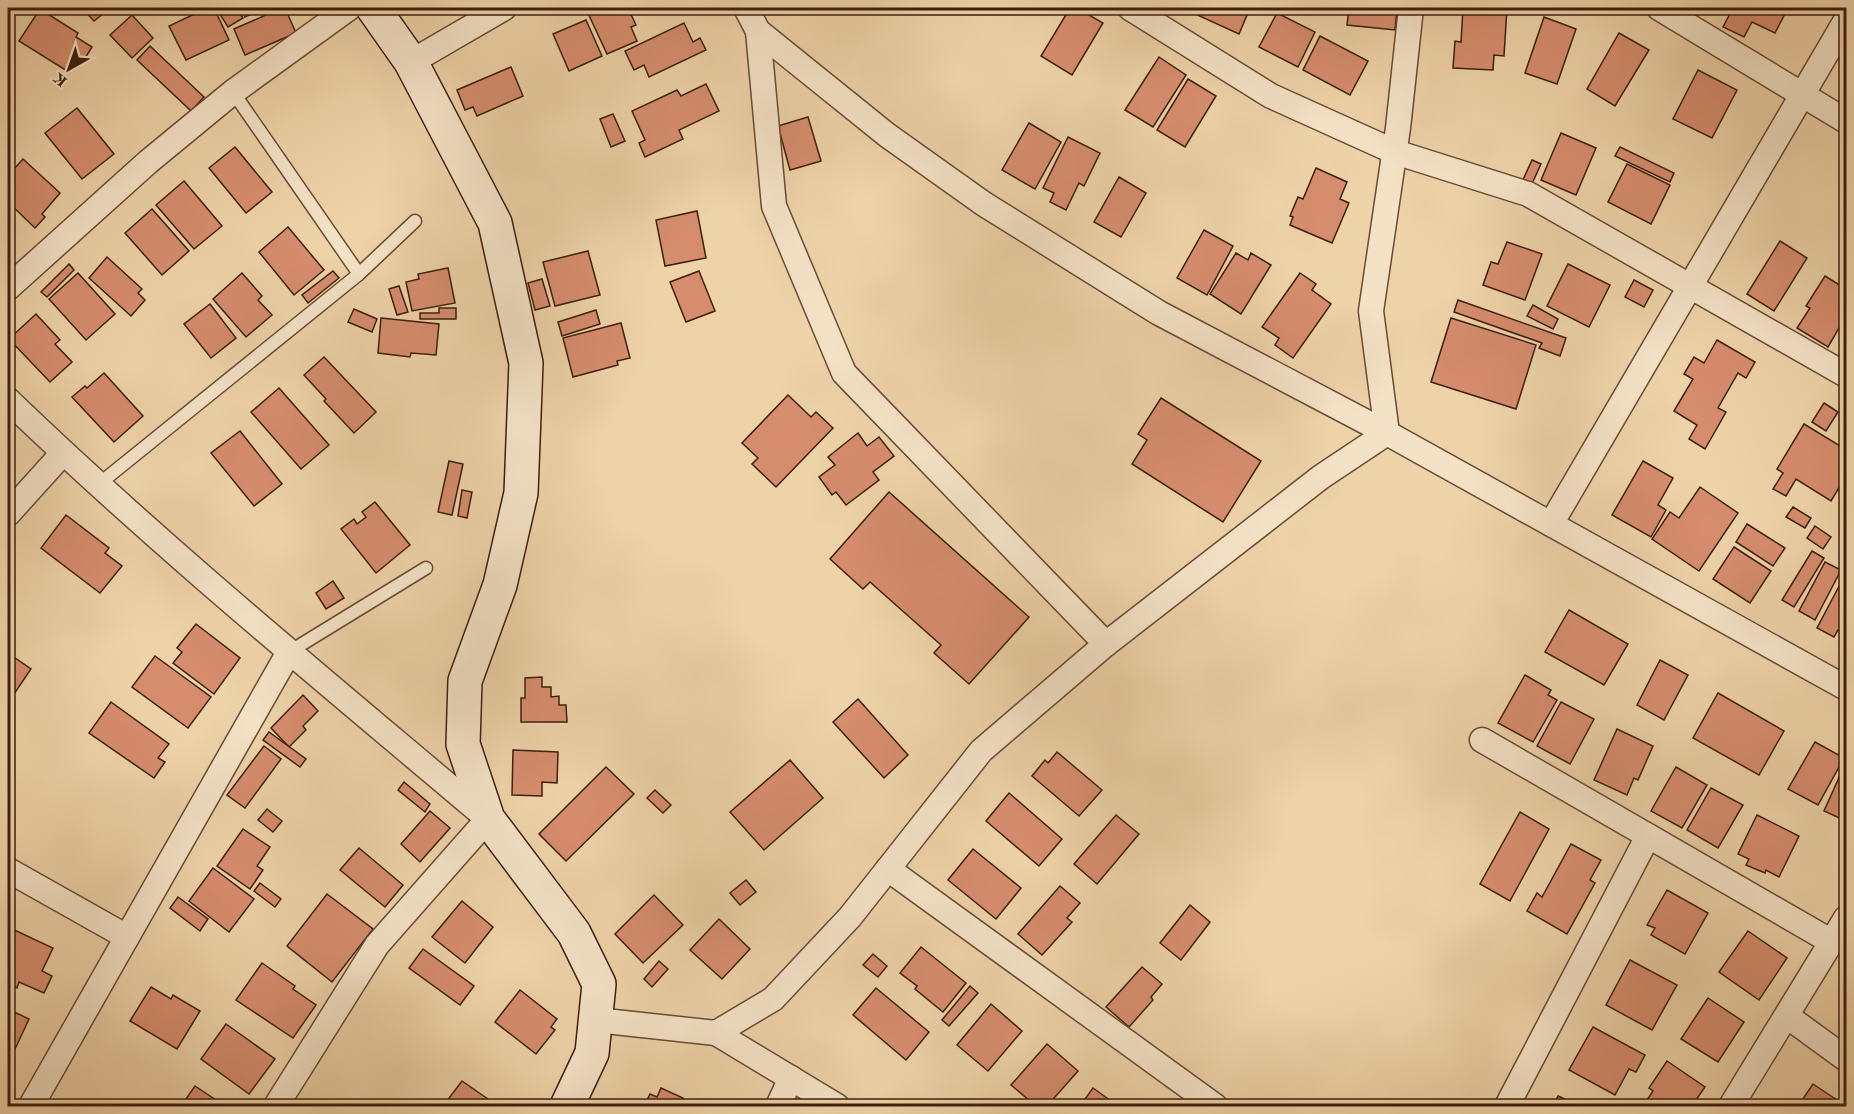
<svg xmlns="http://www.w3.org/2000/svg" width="1854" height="1114" viewBox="0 0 1854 1114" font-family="'EB Garamond',serif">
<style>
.building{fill:#d68d6e;stroke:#3c1f0c;stroke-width:1.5}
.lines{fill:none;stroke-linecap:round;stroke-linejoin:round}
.lane-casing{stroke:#684c33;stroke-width:15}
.street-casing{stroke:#684c33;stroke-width:27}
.secondary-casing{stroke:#3c1f0c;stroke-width:36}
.lane{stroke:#f4e2c6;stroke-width:12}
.street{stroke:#f4e2c6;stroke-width:24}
.secondary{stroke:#f4e2c6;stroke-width:33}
</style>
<rect width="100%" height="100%" fill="#eed2a8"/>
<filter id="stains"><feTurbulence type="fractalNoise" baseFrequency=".00333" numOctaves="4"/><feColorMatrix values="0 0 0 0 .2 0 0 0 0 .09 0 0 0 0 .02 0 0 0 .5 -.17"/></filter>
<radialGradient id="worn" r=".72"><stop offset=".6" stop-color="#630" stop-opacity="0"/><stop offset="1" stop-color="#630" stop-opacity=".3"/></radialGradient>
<g class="building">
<polygon points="82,8 110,8 94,21"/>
<polygon points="207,8 214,8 229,40 186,60 169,26"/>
<polygon points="216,8 236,8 243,18 228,27"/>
<polygon points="241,8 265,8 245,17"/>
<polygon points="282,8 285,8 296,33 245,55 234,29"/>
<polygon points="596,8 628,8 636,25 631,27 637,41 607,54 587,11"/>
<polygon points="1070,8 1077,8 1103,23 1072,75 1041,56"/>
<polygon points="1198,8 1250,8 1239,34 1195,14"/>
<polygon points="1349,8 1397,8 1395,30 1347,25"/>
<polygon points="1463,8 1507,8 1504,56 1494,55 1493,70 1453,68 1455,41 1461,42"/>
<polygon points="1733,8 1788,8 1775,33 1752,22 1744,37 1723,27"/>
<polygon points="40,9 78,33 76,37 92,47 84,60 77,56 67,71 19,41"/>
<polygon points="1277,13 1315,32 1298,67 1259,47"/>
<polygon points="132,15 153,38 132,58 110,35"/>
<polygon points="1544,17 1576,29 1557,84 1525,73"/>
<polygon points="586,20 602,56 569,71 553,34"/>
<polygon points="684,23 693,42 700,38 706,50 649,77 644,65 634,70 625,51"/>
<polygon points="1619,33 1649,50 1615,106 1587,89"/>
<polygon points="1320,36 1368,61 1350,95 1303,70"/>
<polygon points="150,46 204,97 191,111 137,60"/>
<polygon points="1159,57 1186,75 1153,127 1125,110"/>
<polygon points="511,67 523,96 477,116 473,107 465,110 457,90"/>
<polygon points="1698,70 1737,90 1712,138 1673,119"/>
<polygon points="1188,79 1216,96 1185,147 1157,130"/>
<polygon points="706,84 719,111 679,130 683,139 645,157 639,143 645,140 632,111 677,90 681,96"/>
<polygon points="77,108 114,154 82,179 45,133"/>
<polygon points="613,114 625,141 611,147 600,119"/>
<polygon points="808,117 821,161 790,170 778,126"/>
<polygon points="1029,123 1061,142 1035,189 1002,170"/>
<polygon points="1561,133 1596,148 1576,195 1541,180"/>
<polygon points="1068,137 1100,153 1084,186 1079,183 1066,210 1050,202 1054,193 1043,188"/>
<polygon points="235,147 272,192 246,213 209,168"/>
<polygon points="1620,147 1674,173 1670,182 1615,156"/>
<polygon points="23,159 60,193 42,214 45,217 35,228 8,202 8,169 10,166 14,169"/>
<polygon points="1532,160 1541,164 1530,188 1521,184"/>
<polygon points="1627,164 1670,185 1651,224 1608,202"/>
<polygon points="1316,168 1347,182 1340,199 1349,203 1332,243 1290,225 1293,217 1290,216 1298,197 1303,199"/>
<polygon points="1119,177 1146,193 1121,237 1094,222"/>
<polygon points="184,181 222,226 194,249 156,205"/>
<polygon points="152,209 189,251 162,275 125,233"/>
<polygon points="697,211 706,258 665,266 656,220"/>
<polygon points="288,227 324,270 294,295 259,252"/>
<polygon points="1204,230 1233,246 1207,295 1177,278"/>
<polygon points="1780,241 1807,258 1774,311 1747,294"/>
<polygon points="1507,242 1542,254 1525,300 1483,285 1491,262 1498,264"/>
<polygon points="588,251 600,295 555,306 543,262"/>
<polygon points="1236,253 1248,260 1251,253 1271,265 1241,314 1210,294"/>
<polygon points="107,257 142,289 138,293 145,300 131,316 89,278"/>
<polygon points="69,264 74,270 47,297 41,292"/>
<polygon points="1568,264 1610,285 1589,327 1547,306"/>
<polygon points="448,268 455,303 412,311 406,282 419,279 418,274"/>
<polygon points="333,271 339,278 308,303 302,295"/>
<polygon points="699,271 715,311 686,322 670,282"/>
<polygon points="78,273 115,314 86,340 49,299"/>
<polygon points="242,273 262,296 258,300 272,315 246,337 213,299"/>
<polygon points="1300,273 1316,284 1312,290 1331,304 1293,358 1275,345 1279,338 1262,327"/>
<polygon points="1825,276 1846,289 1846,316 1828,347 1797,328 1810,308 1806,306"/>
<polygon points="542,279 550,306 535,310 528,283"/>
<polygon points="1634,280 1653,290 1644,307 1625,297"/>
<polygon points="399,286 408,312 397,315 389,289"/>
<polygon points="1458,300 1566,338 1560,356 1539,348 1542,343 1454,312"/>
<polygon points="210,304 236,338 211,358 184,324"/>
<polygon points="1533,305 1558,319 1553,329 1527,316"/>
<polygon points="439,308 456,308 456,319 420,319 420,313 439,313"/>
<polygon points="354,309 377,319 372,332 348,322"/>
<polygon points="596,310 600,324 562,336 558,322"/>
<polygon points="36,314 60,340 55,344 72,362 50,382 9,339"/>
<polygon points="381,318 439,324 436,355 411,353 410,357 378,353"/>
<polygon points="1451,318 1536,345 1516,409 1431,382"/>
<polygon points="621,323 630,358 617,361 618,365 573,377 563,338"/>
<polygon points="1717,340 1755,362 1746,378 1738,373 1718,408 1726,412 1705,449 1689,439 1697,425 1674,411 1693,379 1684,374 1694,357 1704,363"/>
<polygon points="324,357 376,412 354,433 324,401 326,399 304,375"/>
<polygon points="104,373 143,416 114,442 72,397 85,386 87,388"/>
<polygon points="279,388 329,445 301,469 251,412"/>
<polygon points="788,395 811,417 816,412 833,428 776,487 752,464 758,458 742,443"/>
<polygon points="1161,398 1261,461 1223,522 1132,464 1147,440 1138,434"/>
<polygon points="1824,403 1838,412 1826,431 1812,422"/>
<polygon points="1804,424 1840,446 1846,435 1846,476 1831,501 1796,479 1786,496 1773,489 1783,473 1777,469"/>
<polygon points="240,431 282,484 254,506 211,453"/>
<polygon points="858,433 867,446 879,437 894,456 873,472 879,480 846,505 836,492 832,495 819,477 835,465 828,457"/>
<polygon points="449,461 463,464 452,515 438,512"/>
<polygon points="1643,461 1673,478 1658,505 1666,510 1651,537 1612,515"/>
<polygon points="1700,487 1738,513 1699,571 1652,539 1670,512 1679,518"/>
<polygon points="462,490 472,492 467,518 458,516"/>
<polygon points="889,492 1029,617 969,684 934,653 941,645 870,582 863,589 830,559"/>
<polygon points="375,502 410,545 376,573 341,529 354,519 357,524 366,517 362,512"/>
<polygon points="1793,507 1811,518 1805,528 1786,517"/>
<polygon points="66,515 109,548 105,553 122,566 100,593 41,548"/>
<polygon points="1747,524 1785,548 1773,566 1736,542"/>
<polygon points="1815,526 1831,537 1823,549 1807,538"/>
<polygon points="1734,547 1771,571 1750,603 1713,579"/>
<polygon points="1812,551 1824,558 1794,607 1782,600"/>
<polygon points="1825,562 1841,570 1815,620 1799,611"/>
<polygon points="1846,573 1846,634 1838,630 1834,637 1817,628"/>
<polygon points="333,581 344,598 326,609 316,593"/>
<polygon points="1569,610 1628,644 1604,685 1545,652"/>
<polygon points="196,624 240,658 214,694 173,663 182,652 177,648"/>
<polygon points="8,653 31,669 12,697 8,694"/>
<polygon points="155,656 211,697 188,728 132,687"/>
<polygon points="1660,660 1688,675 1664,720 1637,705"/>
<polygon points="1525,675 1551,690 1548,695 1557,700 1533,742 1498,723"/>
<polygon points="542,677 542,687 551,687 551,697 559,696 559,705 566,705 567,722 521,722 521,698 525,698 525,678"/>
<polygon points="1718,693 1784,731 1759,775 1693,738"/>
<polygon points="303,695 318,711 303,726 306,730 289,747 271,728"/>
<polygon points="858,699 908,755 884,778 833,722"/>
<polygon points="111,702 169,744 158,758 165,762 154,778 89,733"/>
<polygon points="1561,702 1594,719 1570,764 1537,746"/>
<polygon points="1617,729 1653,746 1638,780 1634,778 1627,795 1594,780"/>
<polygon points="269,732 306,759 300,767 263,740"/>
<polygon points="1815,742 1844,758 1818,805 1788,789"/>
<polygon points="264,746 281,759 245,808 227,795"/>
<polygon points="513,750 558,752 557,783 542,782 542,796 512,795"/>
<polygon points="1057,752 1102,790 1079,816 1032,776 1045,760 1048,763"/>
<polygon points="790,760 823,798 764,850 730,812"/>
<polygon points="1846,762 1846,821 1824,811"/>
<polygon points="606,767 634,794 566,861 539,834"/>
<polygon points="1676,767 1707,785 1682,828 1651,811"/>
<polygon points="404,782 430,804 425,812 398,790"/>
<polygon points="1711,788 1743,805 1718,848 1687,830"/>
<polygon points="655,790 671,805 663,813 647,798"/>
<polygon points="1009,793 1062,839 1039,866 986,821"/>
<polygon points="267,809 282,821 273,832 258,820"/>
<polygon points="430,811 450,828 420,862 401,844"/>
<polygon points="1520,812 1549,829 1510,901 1480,884"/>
<polygon points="1116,815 1139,834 1097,884 1074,864"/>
<polygon points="1757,815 1799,836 1779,877 1766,870 1765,873 1746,865 1749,859 1738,854"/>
<polygon points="243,829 270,847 257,866 263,870 250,889 217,866"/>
<polygon points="1571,844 1601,860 1590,880 1595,883 1567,934 1527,911 1537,893 1542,897"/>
<polygon points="359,848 403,885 385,907 340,870"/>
<polygon points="973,849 1021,888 996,919 948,880"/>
<polygon points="213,868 254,899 229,932 189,901"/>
<polygon points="746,880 756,892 740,905 730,893"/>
<polygon points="260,883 281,899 275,907 254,891"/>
<polygon points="1060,886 1080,903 1067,918 1072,922 1042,955 1018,934"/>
<polygon points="1667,890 1708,913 1685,954 1651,935 1655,928 1647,925"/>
<polygon points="327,894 373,929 332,982 287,946"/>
<polygon points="654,895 683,925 643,963 615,934"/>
<polygon points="178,897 208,919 200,931 170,908"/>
<polygon points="462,901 493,927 465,963 432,937"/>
<polygon points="1190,905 1210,922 1181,960 1160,943"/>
<polygon points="719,919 750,949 722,979 690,950"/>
<polygon points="10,928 53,948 42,971 52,976 44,993 19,982 17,988 8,983 8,934"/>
<polygon points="1748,931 1787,958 1759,1000 1719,972"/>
<polygon points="921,947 966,983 943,1012 915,989 917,986 900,973"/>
<polygon points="423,949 474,986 460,1005 409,968"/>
<polygon points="873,954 887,966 878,977 863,965"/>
<polygon points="1630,960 1677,985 1652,1030 1606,1005"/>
<polygon points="659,961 668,969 652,987 644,979"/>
<polygon points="262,963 295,986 293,989 316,1005 293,1038 236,1000"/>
<polygon points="1142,967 1162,984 1151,997 1153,1000 1129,1027 1106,1007"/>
<polygon points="970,986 978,993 949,1026 942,1020"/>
<polygon points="151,987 171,999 173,995 200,1011 177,1049 130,1021"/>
<polygon points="876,988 929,1032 906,1060 853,1015"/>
<polygon points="520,990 557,1019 551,1027 555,1030 536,1054 495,1022"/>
<polygon points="1708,998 1744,1022 1718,1062 1681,1039"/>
<polygon points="991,1004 1022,1031 988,1071 957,1045"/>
<polygon points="8,1009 29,1019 8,1064"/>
<polygon points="226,1024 275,1059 249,1094 201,1059"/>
<polygon points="1593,1027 1645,1055 1636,1072 1629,1069 1615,1095 1569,1070"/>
<polygon points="1047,1044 1078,1071 1047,1106 1036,1106 1011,1085"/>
<polygon points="1667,1061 1705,1087 1692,1106 1650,1106 1645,1103 1653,1091 1649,1088"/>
<polygon points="462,1081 498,1106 443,1106"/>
<polygon points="1813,1084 1846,1106 1798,1106"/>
<polygon points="195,1086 225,1106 181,1106"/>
<polygon points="661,1088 683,1098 679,1106 644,1106 650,1094 657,1097"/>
<polygon points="1093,1088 1118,1106 1080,1106"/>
<polygon points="1558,1096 1580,1106 1553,1106"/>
</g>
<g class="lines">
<g class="lane-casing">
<g id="lane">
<polyline points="233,92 359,274"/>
<polyline points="99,484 359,274 415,221"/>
<polyline points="289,652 426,568"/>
</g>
</g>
<g class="street-casing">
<g id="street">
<polyline points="746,8 758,31 887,135 984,204 1159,313 1387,433 1846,688"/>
<polyline points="1130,8 1271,96 1395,152 1528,194 1846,375"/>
<polyline points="1659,8 1846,121"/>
<polyline points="758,31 774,206 844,373 1106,644"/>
<polyline points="411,62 504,8"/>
<polyline points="8,288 148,162 233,92 349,8"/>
<path d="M 8,400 C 161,547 326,682 488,819 L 377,945 L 276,1106"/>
<polyline points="8,514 63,453"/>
<polyline points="1551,524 1846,20"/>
<polyline points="1482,740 1832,942"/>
<polyline points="888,869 1215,1106"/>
<polyline points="8,870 127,937"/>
<polyline points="1787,1016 1846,1059"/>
<polyline points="596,1020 716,1033 773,999 850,917 981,751 1106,644 1321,477 1387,433 1371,311 1398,128 1411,8"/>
<polyline points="716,1033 837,1106"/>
<polyline points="31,1106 289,652"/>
<polyline points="778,1106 791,1078"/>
<polyline points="1507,1106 1648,836"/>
<polyline points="1731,1106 1846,918"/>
</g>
</g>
<g class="secondary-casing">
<polyline id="secondary" points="373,8 411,62 495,223 526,363 521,493 500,585 465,681 463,744 488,819 574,933 599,984 592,1053 567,1106"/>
</g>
<use href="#lane" class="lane"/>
<use href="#street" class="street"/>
<use href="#secondary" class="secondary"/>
</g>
<rect width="1854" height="1114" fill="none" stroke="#eed2a8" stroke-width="30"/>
<rect x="9" y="9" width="1836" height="1096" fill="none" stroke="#3c1f0c" stroke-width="3"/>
<rect x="15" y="15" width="1824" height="1084" fill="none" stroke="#3c1f0c" stroke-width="1.5"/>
<g transform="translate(69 69) rotate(220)" stroke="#f4e2c6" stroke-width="4.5" paint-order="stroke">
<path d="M0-4.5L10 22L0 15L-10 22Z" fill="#3c1f0c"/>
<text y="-9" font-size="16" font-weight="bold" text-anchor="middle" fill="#3c1f0c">K</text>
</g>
<rect width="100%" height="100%" filter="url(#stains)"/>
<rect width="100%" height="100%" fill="url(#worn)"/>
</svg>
